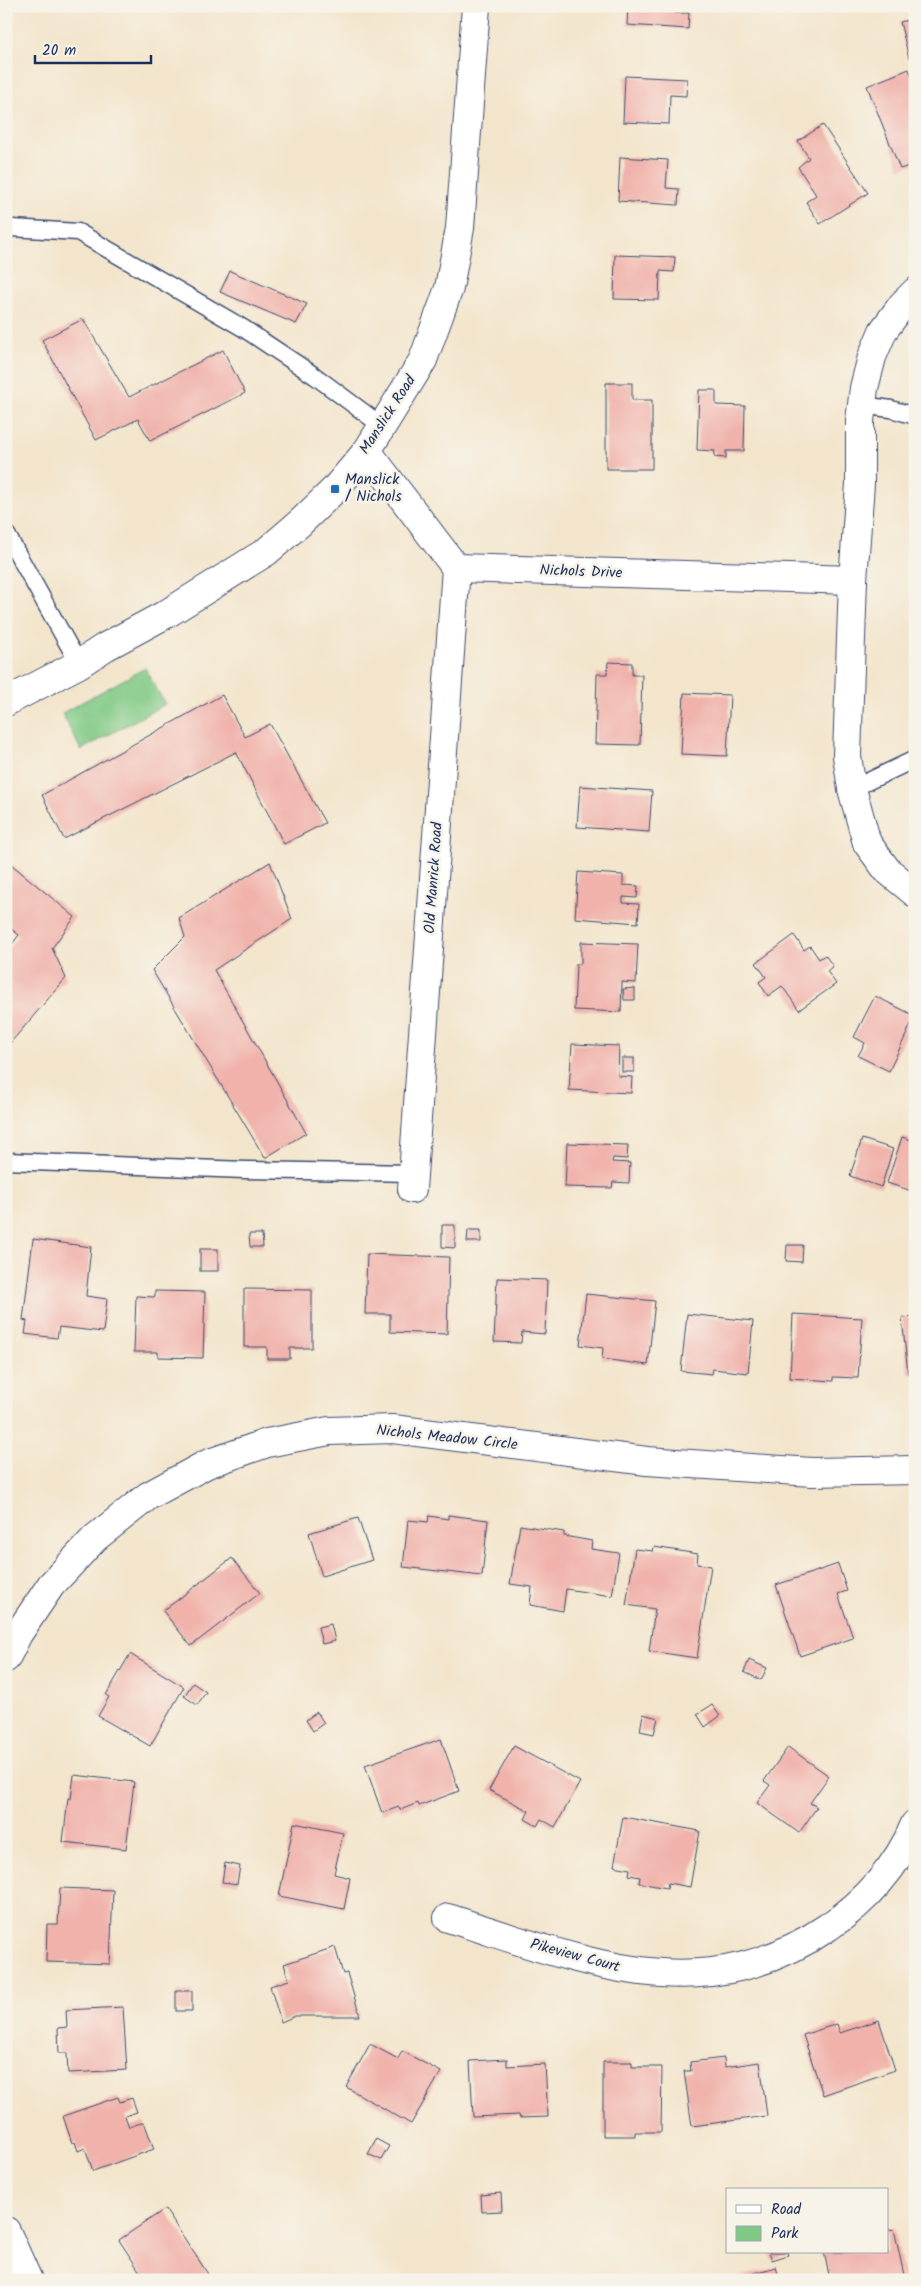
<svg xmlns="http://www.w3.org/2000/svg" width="921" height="2286" viewBox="0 0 921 2286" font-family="Kalam,sans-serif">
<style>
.green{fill:#7fc985;stroke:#4d7c72}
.building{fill:#f0b2ab}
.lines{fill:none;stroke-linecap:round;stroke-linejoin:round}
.service-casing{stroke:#3b4a6e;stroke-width:19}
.minor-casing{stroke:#3b4a6e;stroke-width:30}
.secondary-casing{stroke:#3b4a6e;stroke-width:30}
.service{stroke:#fff;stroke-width:16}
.minor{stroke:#fff;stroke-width:28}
.secondary{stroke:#fff;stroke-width:28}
.poi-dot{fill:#1f6fb2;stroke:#f7f3e8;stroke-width:2}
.labels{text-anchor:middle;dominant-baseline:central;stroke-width:5;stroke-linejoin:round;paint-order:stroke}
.street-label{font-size:15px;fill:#1b2f5e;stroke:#f7f3e8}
.poi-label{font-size:15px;fill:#1b2f5e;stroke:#f7f3e8;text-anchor:start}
</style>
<rect width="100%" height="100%" fill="#f7f3e8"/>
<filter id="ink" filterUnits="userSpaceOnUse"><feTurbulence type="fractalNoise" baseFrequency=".02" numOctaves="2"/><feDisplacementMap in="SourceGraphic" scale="10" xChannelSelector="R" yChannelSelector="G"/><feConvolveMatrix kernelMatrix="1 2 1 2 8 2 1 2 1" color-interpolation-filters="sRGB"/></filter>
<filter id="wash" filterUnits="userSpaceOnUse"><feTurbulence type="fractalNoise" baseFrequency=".0096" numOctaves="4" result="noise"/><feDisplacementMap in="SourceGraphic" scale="20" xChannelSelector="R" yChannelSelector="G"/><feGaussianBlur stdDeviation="1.12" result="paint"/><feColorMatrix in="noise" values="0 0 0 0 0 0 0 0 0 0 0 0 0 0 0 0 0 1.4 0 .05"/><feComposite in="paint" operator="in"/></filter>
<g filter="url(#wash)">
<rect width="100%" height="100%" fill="#f3e5cc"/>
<polygon class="green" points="145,668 165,704 81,750 62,713"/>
<g id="blocks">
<g class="building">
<polygon points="628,6 676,6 675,13 689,13 688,29 627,25"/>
<polygon points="915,18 915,56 909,58 900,22"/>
<polygon points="909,69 915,83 915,164 900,169 867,86"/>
<polygon points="625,76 687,79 686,96 670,95 669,124 623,122"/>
<polygon points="823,125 868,193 820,224 806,202 816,195 798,167 809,158 798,141"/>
<polygon points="620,157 668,160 666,188 679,189 678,205 618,201"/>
<polygon points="615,255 675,257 674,272 660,271 659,300 614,299"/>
<polygon points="230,271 307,304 296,324 220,292"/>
<polygon points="83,319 129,397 223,350 245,393 150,441 138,419 96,440 42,340"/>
<polygon points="606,383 632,383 632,400 652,400 652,469 606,469"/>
<polygon points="699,390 716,390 716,405 745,406 744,451 726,451 726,458 714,457 715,451 697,450"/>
<polygon points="608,662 632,663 632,675 642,675 640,745 595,744 597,674 607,674"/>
<polygon points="684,693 730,695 727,756 681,754"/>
<polygon points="222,695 245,737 270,724 325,823 284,844 236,752 64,839 42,795"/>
<polygon points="580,786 652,791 649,832 577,827"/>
<polygon points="6,860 75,917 52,948 66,978 6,1048 6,952 19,935 6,925"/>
<polygon points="270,862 292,919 214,970 306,1133 265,1158 152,970 185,937 179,918"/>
<polygon points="578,872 623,875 623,885 638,886 637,898 623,897 623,903 639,904 638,923 575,918"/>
<polygon points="794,935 804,950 810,946 819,959 825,955 833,966 827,971 836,984 799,1010 782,986 768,996 759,982 766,977 756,963"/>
<polygon points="581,942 638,944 636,983 622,982 621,1012 574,1010 576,964 581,964"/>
<polygon points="635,988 635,1000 624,1000 623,989"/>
<polygon points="875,996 915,1016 889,1071 858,1056 865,1043 854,1037"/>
<polygon points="572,1044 619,1046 618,1076 632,1077 631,1093 569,1090"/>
<rect x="622" y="1058" width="12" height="14"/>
<polygon points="902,1137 915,1141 915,1192 887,1183"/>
<polygon points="862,1139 893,1149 881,1187 850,1176"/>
<polygon points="567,1143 628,1145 627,1159 613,1158 612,1162 630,1163 629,1183 613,1182 612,1188 565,1187"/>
<polygon points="442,1225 455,1225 455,1248 442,1247"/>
<polygon points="468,1230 481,1230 481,1242 467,1242"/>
<polygon points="249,1234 262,1234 263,1247 250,1247"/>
<polygon points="33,1239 91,1247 86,1296 107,1299 103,1332 59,1327 57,1338 25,1334 27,1321 23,1320"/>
<polygon points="787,1245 803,1245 802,1262 786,1261"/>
<rect x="200" y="1249" width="18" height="22"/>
<polygon points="367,1254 449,1257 447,1334 390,1332 390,1314 365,1314"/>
<polygon points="497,1278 547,1280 545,1334 522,1332 521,1343 494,1342"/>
<polygon points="244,1289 312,1290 312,1348 290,1348 290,1359 267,1359 267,1347 244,1347"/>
<polygon points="155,1291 205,1292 203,1358 158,1357 158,1352 134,1352 136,1296 155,1297"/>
<polygon points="586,1294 655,1301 648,1365 602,1359 603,1348 580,1345"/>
<polygon points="687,1314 753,1321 748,1373 713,1369 712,1374 681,1371"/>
<polygon points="793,1314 862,1318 858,1378 833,1377 833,1381 790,1378"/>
<polygon points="915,1317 915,1374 908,1374 902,1318"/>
<polygon points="448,1515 488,1520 482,1576 403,1567 408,1520 428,1522 429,1516 448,1519"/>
<polygon points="358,1518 372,1560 322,1576 309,1533"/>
<polygon points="520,1525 564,1532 564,1536 592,1541 591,1549 619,1553 612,1596 566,1589 563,1611 530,1605 532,1587 510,1584"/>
<polygon points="654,1547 698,1554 697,1564 711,1566 697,1658 649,1651 655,1609 626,1605 635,1549 653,1551"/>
<polygon points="232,1558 260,1593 191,1646 163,1611"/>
<polygon points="838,1564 847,1591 838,1594 853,1638 800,1656 776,1585"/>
<polygon points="331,1624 335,1641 322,1644 318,1627"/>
<polygon points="130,1654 184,1687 150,1746 98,1716 109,1697 106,1695"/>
<polygon points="749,1660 767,1668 761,1680 744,1672"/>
<polygon points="193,1683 206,1692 197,1705 184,1696"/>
<polygon points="712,1705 720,1716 705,1727 697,1714"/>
<polygon points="317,1712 324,1723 313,1731 306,1720"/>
<polygon points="643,1714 658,1718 654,1734 640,1731"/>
<polygon points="441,1739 459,1791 419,1806 418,1803 400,1810 399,1807 382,1813 365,1765"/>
<polygon points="514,1746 580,1782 555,1827 541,1819 537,1826 525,1819 529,1811 489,1790"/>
<polygon points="788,1747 829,1776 810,1803 817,1807 799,1833 757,1803 770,1785 764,1781"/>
<polygon points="74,1775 134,1782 126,1849 63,1842 68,1798 71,1799"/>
<polygon points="623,1817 700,1831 690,1887 668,1883 667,1888 639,1883 640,1877 629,1875 630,1869 614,1866"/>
<polygon points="294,1823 343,1833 334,1874 350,1878 344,1909 279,1896"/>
<polygon points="225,1863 240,1866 237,1884 222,1882"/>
<polygon points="60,1888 113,1890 110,1964 46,1962 47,1924 58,1924"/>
<polygon points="335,1947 343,1974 347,1973 360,2016 295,2016 281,2022 270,1986 289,1980 284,1964"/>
<rect x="176" y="1991" width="16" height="20"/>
<polygon points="123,2007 127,2070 68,2073 67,2053 59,2053 58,2028 67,2027 66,2010"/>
<polygon points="879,2020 895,2070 823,2095 803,2035 837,2024 840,2033"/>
<polygon points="370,2044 398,2059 402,2051 441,2072 411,2124 346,2087"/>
<polygon points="724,2058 725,2067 760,2062 767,2116 692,2126 684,2071 691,2071 690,2062"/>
<polygon points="507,2059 507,2066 545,2064 548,2117 520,2118 519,2115 473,2117 470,2061"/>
<polygon points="603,2062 632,2062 632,2067 662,2067 661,2132 635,2132 635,2136 603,2136"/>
<polygon points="118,2097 120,2102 132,2098 137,2112 125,2116 129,2127 144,2122 154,2149 93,2171 85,2148 78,2151 75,2142 72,2143 63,2116"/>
<polygon points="376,2139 389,2146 381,2160 368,2154"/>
<polygon points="501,2193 502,2211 482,2212 481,2195"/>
<polygon points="165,2209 208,2274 199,2280 135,2280 142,2275 119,2240"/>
<polygon points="894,2229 905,2280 830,2280 824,2252 887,2252 887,2230"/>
<polygon points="769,2252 787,2252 788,2255 772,2260"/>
<polygon points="776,2267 780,2280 732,2280 732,2279"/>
</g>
</g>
</g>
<g filter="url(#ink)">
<use href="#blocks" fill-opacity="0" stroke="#3b4a6e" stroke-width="1"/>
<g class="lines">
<g class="service-casing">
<g id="service">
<polyline points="6,230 12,228 78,232 243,328 315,376 382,426"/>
<polyline points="862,405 891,409 915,416"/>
<polyline points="6,533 79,664"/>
<polyline points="852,789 915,759"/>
<polyline points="6,1161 245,1170 413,1173"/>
</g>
</g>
<g class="minor-casing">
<g id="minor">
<polyline points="915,292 903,304 883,331 872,357 864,388 860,421 860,484 853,580 847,756 852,789 867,843 887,870 915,893"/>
<polyline points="367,451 456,568 853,580"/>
<polyline points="412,1189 456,568"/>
<polyline points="6,1658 18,1634 51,1585 95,1538 148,1496 207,1464 267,1443 329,1431 393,1429 647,1461 812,1472 915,1470"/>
<path d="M 448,1918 C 580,1959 699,2015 828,1927 C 865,1903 898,1866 915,1824"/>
<polyline points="6,2231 28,2280"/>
</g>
</g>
<g class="secondary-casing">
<polyline id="secondary" points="6,702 79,664 105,647 168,613 266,552 301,522 335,489 367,451 423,360 449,288 460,228 476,6"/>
</g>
<use href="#service" class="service"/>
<use href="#minor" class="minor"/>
<use href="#secondary" class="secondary"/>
</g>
</g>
<rect class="poi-dot" x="330" y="484" width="10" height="10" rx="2.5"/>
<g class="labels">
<g class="street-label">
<text transform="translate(388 415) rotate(-57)">Manslick Road</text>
<text transform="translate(581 572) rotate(2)">Nichols Drive</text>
<text transform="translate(434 878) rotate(-86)">Old Manrick Road</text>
<text transform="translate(447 1438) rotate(6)">Nichols Meadow Circle</text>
<text transform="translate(575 1956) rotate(15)">Pikeview Court</text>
</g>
<g class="poi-label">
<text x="345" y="480">Manslick<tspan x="345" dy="17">/ Nichols</tspan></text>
</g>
</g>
<rect width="921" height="2286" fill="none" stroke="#f7f3e8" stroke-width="25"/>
<rect x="726" y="2188" width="162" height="65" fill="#f7f3e8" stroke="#9fa5b1"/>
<rect x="736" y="2205" width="25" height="8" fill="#ffffff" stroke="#9fa5b1"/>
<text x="771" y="2214" font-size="15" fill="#1b2f5e">Road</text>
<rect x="736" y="2226" width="25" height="15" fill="#7fc985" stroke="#9fa5b1"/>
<text x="771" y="2238" font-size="15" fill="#1b2f5e">Park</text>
<path d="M35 55v8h116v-8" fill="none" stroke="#1b2f5e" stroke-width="2.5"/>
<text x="42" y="55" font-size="15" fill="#1b2f5e" stroke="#f7f3e8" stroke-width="4" paint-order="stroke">20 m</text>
</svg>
